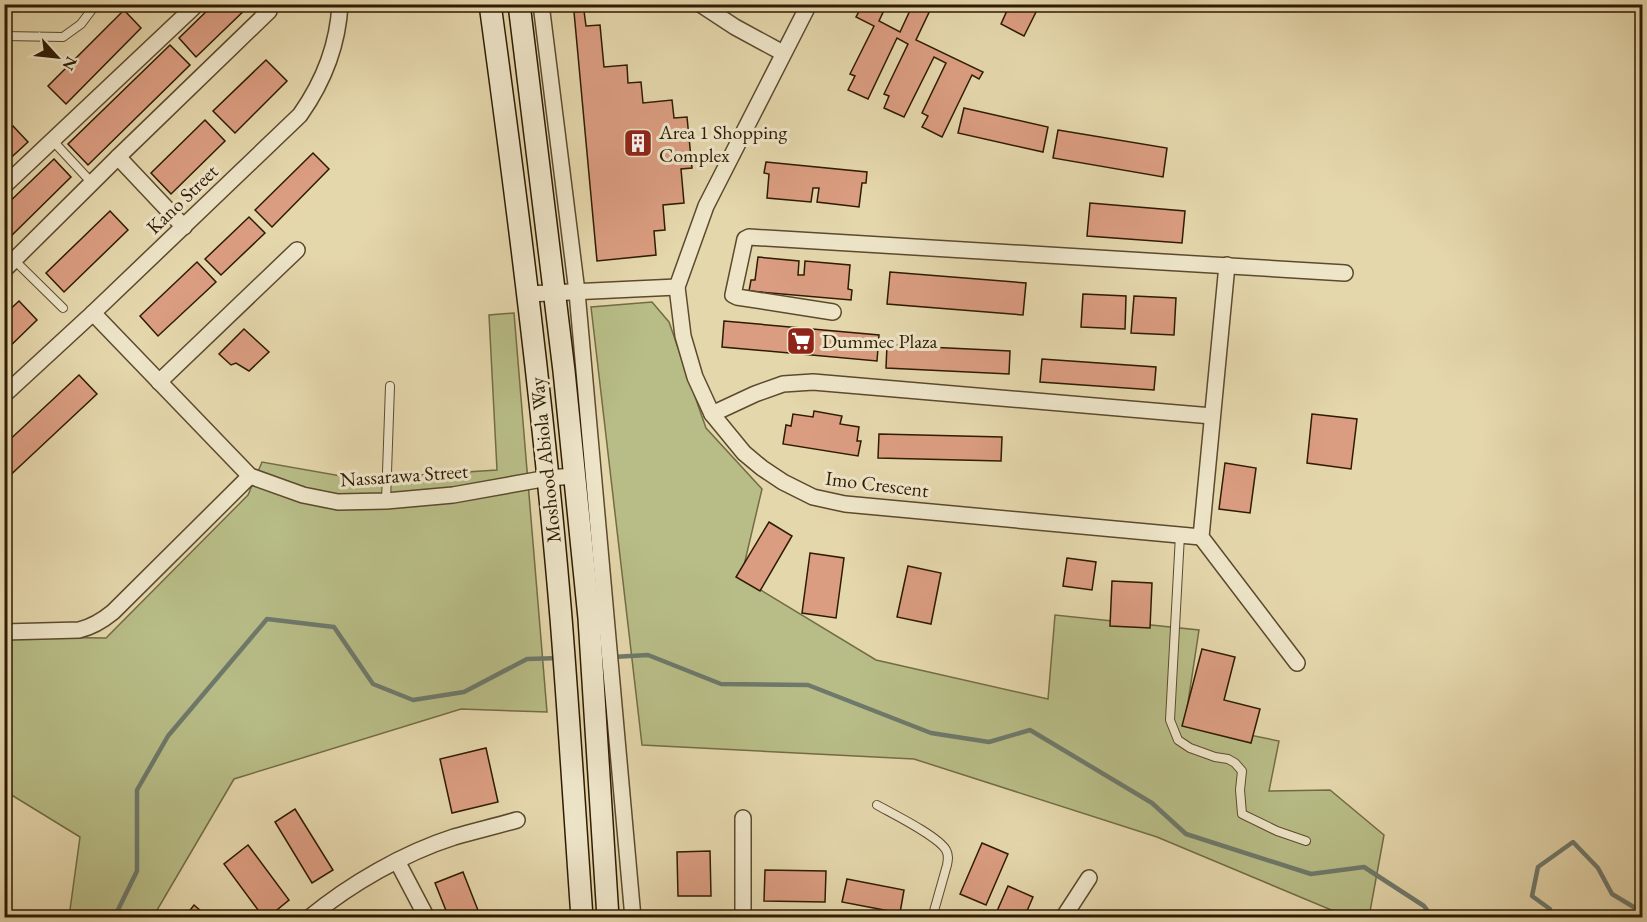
<svg xmlns="http://www.w3.org/2000/svg" width="1647" height="922" viewBox="0 0 1647 922" font-family="'EB Garamond',serif">
<style>
.green{fill:#b8bd87;stroke:#736c45;stroke-width:1.5}
.lines{fill:none;stroke-linecap:round;stroke-linejoin:round}
.stream{stroke:#6e796b;stroke-width:4.5}
.building{fill:#db9d81;stroke:#2e1b03;stroke-width:1.5}
.lane-casing{stroke:#5c4a2d;stroke-width:10}
.street-casing{stroke:#5c4a2d;stroke-width:18}
.secondary-casing{stroke:#2e1b03;stroke-width:24}
.lane{stroke:#eee5c9;stroke-width:8}
.street{stroke:#eee5c9;stroke-width:15}
.secondary{stroke:#eee5c9;stroke-width:21}
.labels{text-anchor:middle;dominant-baseline:central;stroke-width:6;stroke-linejoin:round;paint-order:stroke}
.poi-label{font-size:20px;fill:#2e1b03;stroke:#eee5c9;text-anchor:start}
.street-label{font-size:20px;fill:#2e1b03;stroke:#eee5c9}
</style>
<rect width="100%" height="100%" fill="#e5d7ac"/>
<filter id="stains"><feTurbulence type="fractalNoise" baseFrequency=".00333" numOctaves="4"/><feColorMatrix values="0 0 0 0 .2 0 0 0 0 .09 0 0 0 0 .02 0 0 0 .5 -.17"/></filter>
<radialGradient id="worn" r=".72"><stop offset=".6" stop-color="#630" stop-opacity="0"/><stop offset="1" stop-color="#630" stop-opacity=".3"/></radialGradient>
<g class="green">
<polygon points="652,302 669,322 706,428 762,489 741,578 876,660 1048,699 1055,615 1199,630 1185,722 1279,741 1269,791 1330,790 1384,835 1369,917 1348,917 1157,837 914,759 642,745 591,307"/>
<polygon points="514,313 547,712 461,709 234,779 153,917 69,917 80,837 5,791 4,637 106,638 248,495 262,462 358,479 497,470 489,315"/>
</g>
<g class="lines">
<g class="stream">
<polyline points="613,657 648,655 721,684 808,685 931,733 989,742 1030,730 1152,803 1186,834 1311,874 1364,867 1424,906 1433,918"/>
<polyline points="114,918 137,871 137,790 168,736 267,619 334,627 373,684 413,700 464,692 527,659 560,658"/>
<polyline points="1551,918 1550,909 1532,896 1538,867 1573,842 1598,868 1612,894 1642,912"/>
</g>
</g>
<g class="building">
<polygon points="214,4 251,4 196,57 179,38"/>
<polygon points="863,4 887,4 879,21 900,32 913,4 933,4 916,40 983,72 979,79 972,75 942,137 922,127 928,116 922,113 946,63 934,57 904,117 884,108 889,96 884,94 908,44 897,38 868,99 848,90 855,76 850,74 874,26 856,17"/>
<polygon points="1010,4 1040,4 1024,36 1001,24"/>
<polygon points="124,10 141,28 66,104 48,86"/>
<polygon points="584,11 586,26 600,25 604,67 627,65 628,83 641,82 643,103 672,100 674,118 687,117 692,168 681,169 684,203 663,205 665,230 654,231 656,255 597,261 574,12"/>
<polygon points="170,45 190,65 88,165 68,144"/>
<polygon points="266,60 287,81 235,133 213,111"/>
<polygon points="964,108 1048,127 1043,152 958,133"/>
<polygon points="205,120 225,141 171,194 151,173"/>
<polygon points="13,126 28,142 4,164 4,134"/>
<polygon points="1058,130 1167,148 1163,177 1053,158"/>
<polygon points="313,153 329,169 272,227 255,210"/>
<polygon points="54,159 71,177 7,240 4,238 4,207"/>
<polygon points="766,162 867,172 866,183 862,183 859,207 817,202 819,188 813,188 811,202 767,198 769,174 764,173"/>
<polygon points="1090,203 1185,211 1182,243 1087,236"/>
<polygon points="110,211 128,230 64,292 46,273"/>
<polygon points="249,217 265,233 221,275 205,259"/>
<polygon points="758,257 799,261 798,275 804,275 805,261 850,265 848,289 852,290 851,300 749,291 751,280 755,280"/>
<polygon points="197,262 216,282 158,336 140,316"/>
<polygon points="890,272 1026,283 1023,315 887,304"/>
<polygon points="1083,294 1126,296 1125,329 1081,327"/>
<polygon points="1134,296 1176,298 1174,335 1131,333"/>
<polygon points="19,301 37,320 4,352 4,315"/>
<polygon points="724,321 879,335 877,361 722,347"/>
<polygon points="244,329 269,352 249,371 236,363 231,365 219,354"/>
<polygon points="887,345 1010,351 1009,374 886,368"/>
<polygon points="1042,359 1156,367 1154,390 1040,382"/>
<polygon points="79,375 97,394 4,481 4,445"/>
<polygon points="814,411 842,416 840,424 859,427 857,441 861,441 858,456 783,444 786,425 791,426 793,414 813,417"/>
<polygon points="1312,414 1357,419 1351,469 1307,463"/>
<polygon points="879,434 1002,437 1001,461 878,458"/>
<polygon points="1225,463 1256,468 1250,513 1219,509"/>
<polygon points="769,522 792,536 760,591 736,577"/>
<polygon points="810,553 844,558 836,618 802,613"/>
<polygon points="1067,558 1096,562 1092,590 1063,586"/>
<polygon points="908,566 941,573 931,624 897,617"/>
<polygon points="1112,581 1152,583 1150,628 1110,626"/>
<polygon points="1202,649 1235,657 1224,700 1260,709 1251,743 1182,726"/>
<polygon points="486,748 498,802 452,813 440,759"/>
<polygon points="295,809 333,870 312,883 275,822"/>
<polygon points="982,843 1008,854 986,905 960,894"/>
<polygon points="248,845 289,900 267,918 264,918 224,864"/>
<polygon points="710,851 711,896 678,896 677,852"/>
<polygon points="765,870 826,871 825,902 764,901"/>
<polygon points="463,872 481,918 449,918 435,883"/>
<polygon points="847,879 904,890 900,913 842,902"/>
<polygon points="1008,886 1033,897 1024,918 994,918"/>
<polygon points="194,905 209,918 184,918"/>
</g>
<g class="lines">
<g class="lane-casing">
<g id="lane">
<polyline points="4,36 63,37 81,24 96,4"/>
<polyline points="53,141 92,183"/>
<polyline points="4,250 63,308"/>
<polyline points="386,501 390,386"/>
<polyline points="1180,535 1170,720 1178,740 1190,748 1215,757 1228,759 1235,763 1242,771 1240,790 1242,814 1277,831 1306,841"/>
<path d="M 877,805 C 893,814 938,836 946,850 C 949,855 948,860 947,865 L 932,918"/>
</g>
</g>
<g class="street-casing">
<g id="street">
<polyline points="541,4 577,292 633,918"/>
<polyline points="700,4 735,27 783,53"/>
<polyline points="809,4 706,206 677,287 683,336 695,377 712,414 744,453 762,468 783,482 813,497 845,504 1201,537"/>
<polyline points="118,157 184,227"/>
<polyline points="4,186 197,4"/>
<polyline points="1227,265 1201,537 1297,663"/>
<polyline points="4,270 118,157 269,11"/>
<polyline points="528,294 677,287"/>
<polyline points="833,312 737,297 733,295 745,239 749,237 1345,273"/>
<polyline points="93,313 250,476 303,495 338,502 386,501 453,495 548,478 575,476"/>
<polyline points="159,382 297,250"/>
<path d="M 4,395 L 93,313 L 300,115 C 324,81 338,46 340,4"/>
<polyline points="712,414 755,394 783,384 813,382 1212,416"/>
<path d="M 4,632 L 79,630 C 92,627 102,621 113,612 L 250,476"/>
<polyline points="397,861 427,918"/>
<path d="M 309,918 C 350,884 404,853 454,837 C 475,831 496,826 517,820"/>
<polyline points="743,918 743,818"/>
<polyline points="1063,918 1089,878"/>
</g>
</g>
<g class="secondary-casing">
<g id="secondary">
<path d="M 490,4 C 518,209 544,413 561,618 C 569,718 575,818 582,918"/>
<polyline points="519,4 564,371 589,618 608,918"/>
</g>
</g>
<use href="#lane" class="lane"/>
<use href="#street" class="street"/>
<use href="#secondary" class="secondary"/>
</g>
<defs>
<g id="building-square" transform="scale(1.5)"><rect x="-9" y="-9" width="18" height="18" rx="4" fill="#8f2418" stroke="#eee5c9"/><path d="M-4-6H4V6H1V3H-1V6H-4ZM-2.5-4.3h1.7v1.8h-1.7ZM.8-4.3h1.7v1.8H.8ZM-2.5-1h1.7V.8h-1.7ZM.8-1h1.7V.8H.8Z" fill="#fff"/></g>
<g id="supermarket-square" transform="scale(1.5)"><rect x="-9" y="-9" width="18" height="18" rx="4" fill="#8f2418" stroke="#eee5c9"/><path d="M-6-5.5h2.5l.6 2H6L4.5 2H-2.5L-4.4-4H-6ZM-1.5 3.2a1.3 1.3 0 1 0 .1 0ZM3 3.2a1.3 1.3 0 1 0 .1 0Z" fill="#fff"/></g>
</defs>
<g fill-rule="evenodd">
<use href="#building-square" x="638" y="143"/>
<use href="#supermarket-square" x="801" y="341"/>
</g>
<g class="labels">
<g class="poi-label">
<text x="659" y="132">Area 1 Shopping<tspan x="659" dy="23">Complex</tspan></text>
<text x="822" y="341">Dummec Plaza</text>
</g>
<g class="street-label">
<text transform="translate(182 199) rotate(-44)">Kano Street</text>
<text transform="translate(545 460) rotate(-96)">Moshood Abiola Way</text>
<text transform="translate(404 475) rotate(-4)">Nassarawa Street</text>
<text transform="translate(877 484) rotate(7)">Imo Crescent</text>
</g>
</g>
<rect width="1647" height="922" fill="none" stroke="#e5d7ac" stroke-width="24"/>
<rect x="6" y="6" width="1635" height="910" fill="none" stroke="#2e1b03" stroke-width="3"/>
<rect x="12" y="12" width="1623" height="898" fill="none" stroke="#2e1b03" stroke-width="1.5"/>
<g transform="translate(57 57) rotate(117)" stroke="#eee5c9" stroke-width="4.5" paint-order="stroke">
<path d="M0-4.5L10 22L0 15L-10 22Z" fill="#2e1b03"/>
<text y="-9" font-size="16" font-weight="bold" text-anchor="middle" fill="#2e1b03">N</text>
</g>
<rect width="100%" height="100%" filter="url(#stains)"/>
<rect width="100%" height="100%" fill="url(#worn)"/>
</svg>
